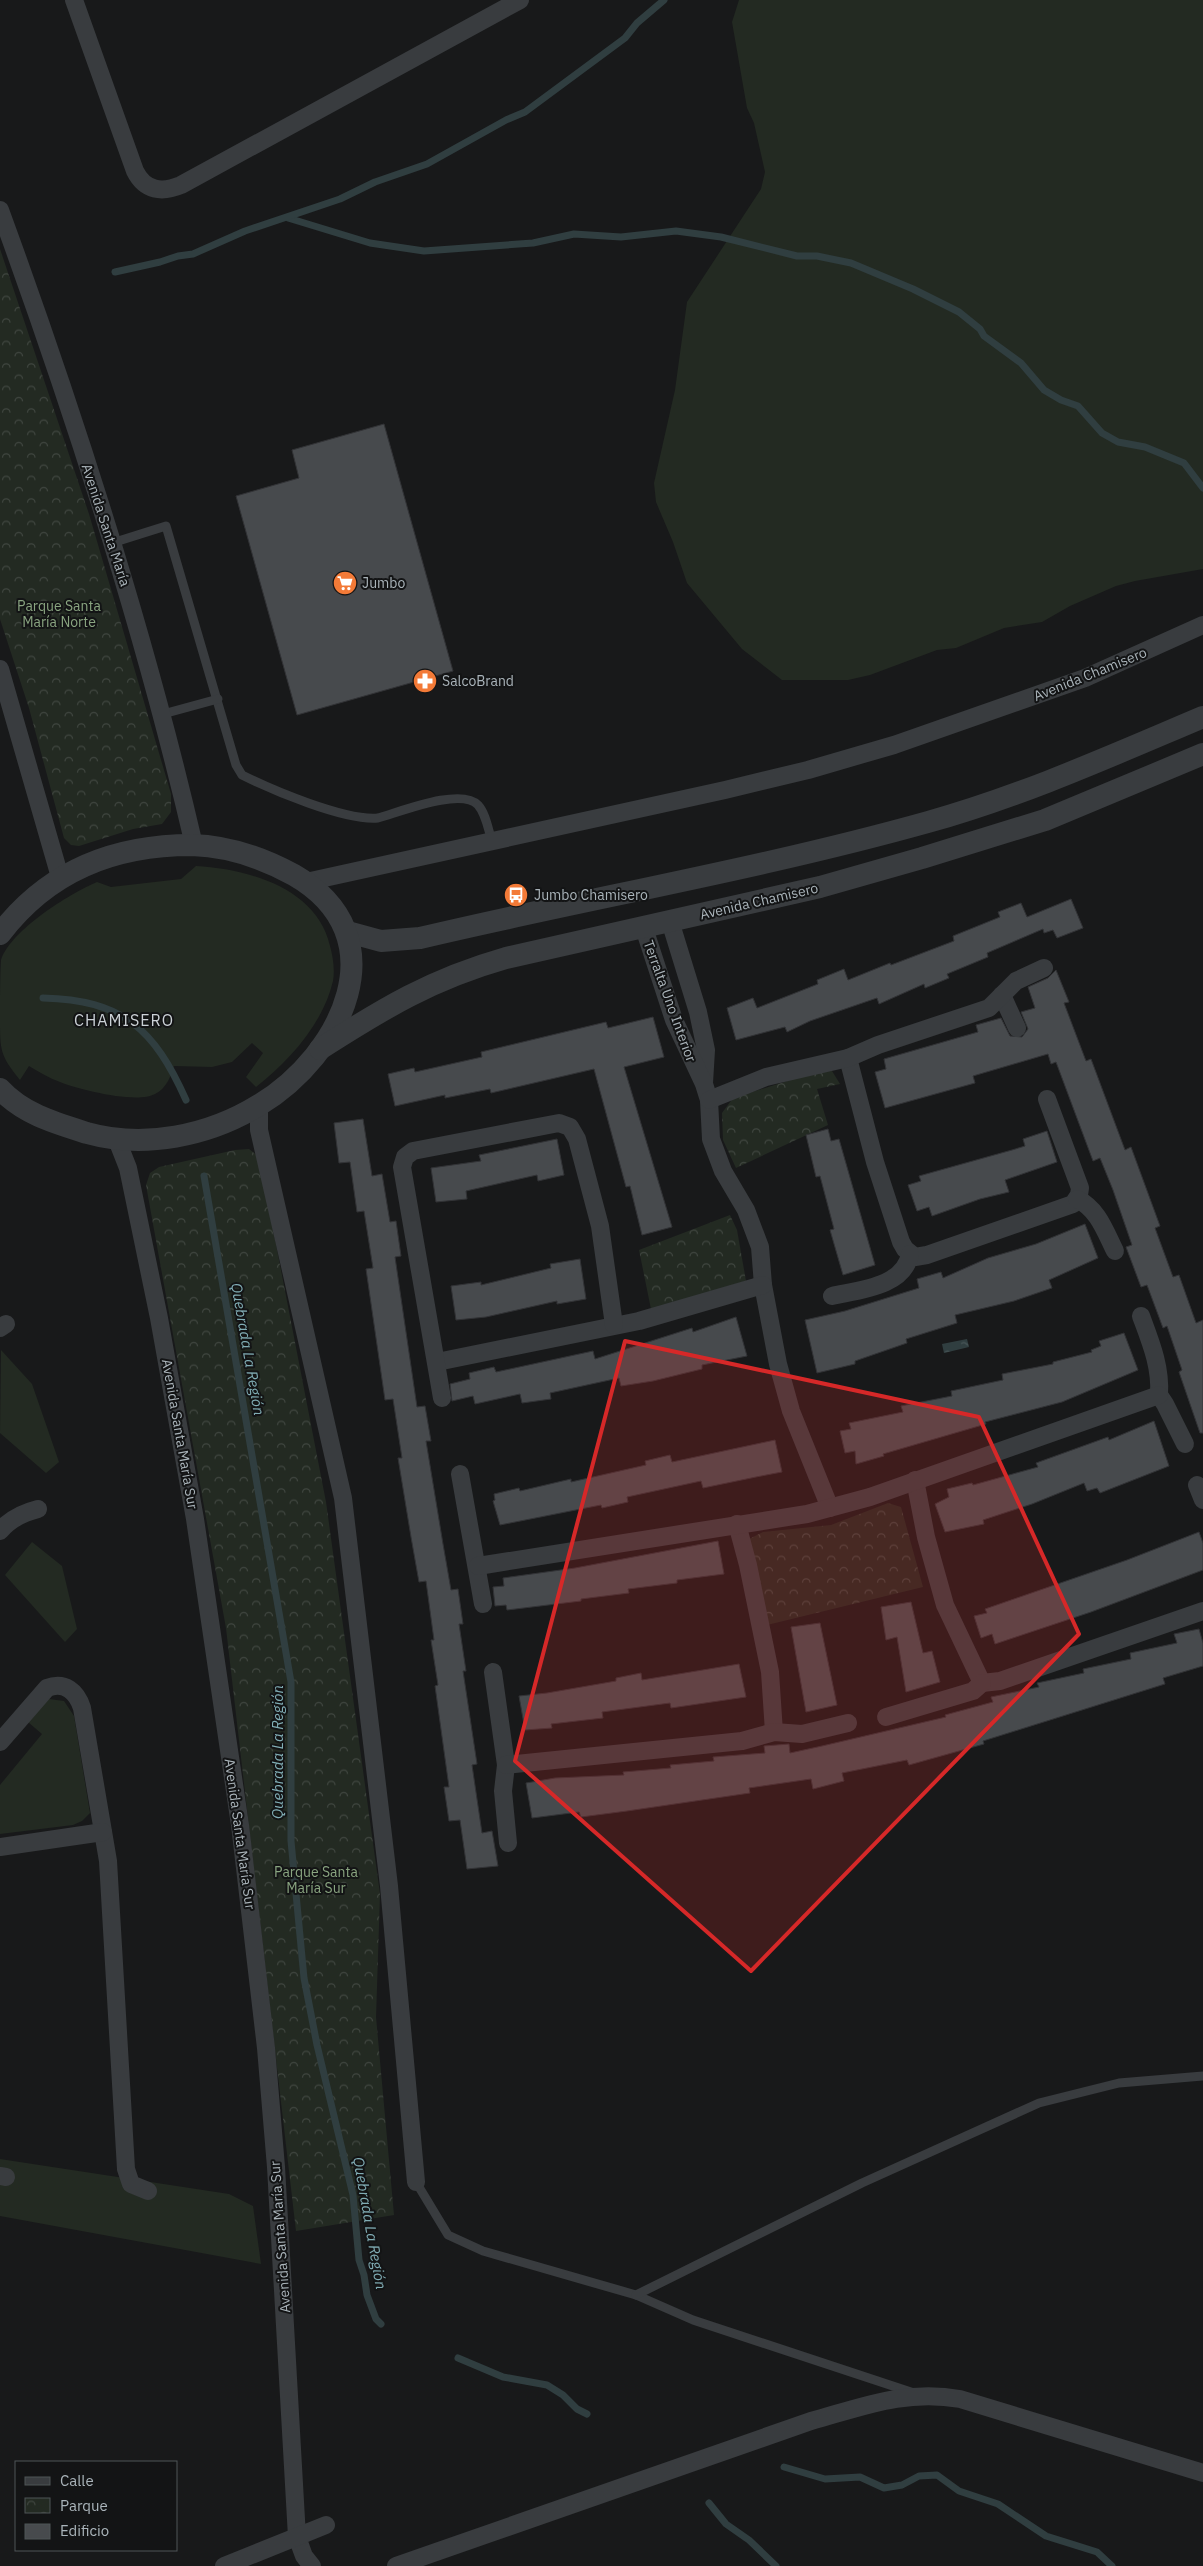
<svg xmlns="http://www.w3.org/2000/svg" width="1203" height="2566" viewBox="0 0 1203 2566" font-family="'IBM Plex Sans',sans-serif">
<style>
.grass{fill:#232a22}
.park{fill:url(#park-crowns)}
.water{fill:url(#water-ripples)}
.lines{fill:none;stroke-linecap:round;stroke-linejoin:round}
.stream{stroke:#303e40;stroke-width:7}
.building{fill:#474a4d;stroke:#323336}
.service{stroke:#393c3f;stroke-width:9}
.minor{stroke:#393c3f;stroke-width:18}
.tertiary{stroke:#393c3f;stroke-width:22}
.marked{fill:#d62828;fill-opacity:0.2;stroke:#d62828;stroke-width:4;stroke-linejoin:round}
.labels{text-anchor:middle;dominant-baseline:central;stroke-width:4;stroke-linejoin:round;paint-order:stroke}
.street-label{font-size:14px;fill:#aab4ba;stroke:#131415}
.poi-label{font-size:14px;fill:#aab4ba;stroke:#131415;text-anchor:start}
.park-label{font-size:14px;fill:#8aa581;stroke:#131415}
.water-label{font-size:15px;font-style:italic;fill:#81adb5;stroke:#131415}
.quarter-label{font-size:16px;letter-spacing:1px;fill:#cbd1d6;stroke:#131415}
</style>
<defs>
<pattern id="park-crowns" width="20" height="18" patternUnits="userSpaceOnUse" patternTransform="scale(1.25)"><rect width="20" height="18" fill="#232a22"/><path d="M2 6a3 3 0 1 1 6 0M12 15a3 3 0 1 1 6 0" fill="none" stroke="#404640"/></pattern>
<pattern id="water-ripples" width="26" height="14" patternUnits="userSpaceOnUse" patternTransform="scale(1.25)"><rect width="26" height="14" fill="#303e40"/><path d="M2 4q2-2 4 0t4 0M15 11q2-2 4 0t4 0" fill="none" stroke="#4b585a"/></pattern>
</defs>
<rect width="100%" height="100%" fill="#18191a"/>
<g class="grass">
<polygon points="739,0 1203,0 1203,569 1135,581 1116,586 1070,606 1042,622 1004,628 956,648 937,650 870,675 848,680 782,680 742,649 687,583 673,542 656,502 654,483 675,390 687,302 761,189 765,172 754,123 747,108 732,22"/>
<path d="M 196,866 C 248,869 317,888 330,946 C 333,957 335,970 333,981 C 323,1024 289,1061 256,1087 L 246,1077 L 263,1053 L 252,1043 L 232,1062 L 212,1067 L 174,1066 C 171,1076 166,1089 155,1094 C 137,1104 80,1090 60,1082 C 49,1078 39,1072 29,1066 L 20,1080 C 0,1055 0,1051 0,1018 C 0,1002 0,974 1,960 C 11,930 69,894 97,882 L 111,887 L 181,879 Z"/>
<polygon points="1,1350 32,1384 59,1462 46,1473 0,1433"/>
<polygon points="32,1542 62,1566 77,1629 65,1642 5,1575"/>
<polygon points="49,1699 64,1701 74,1716 90,1813 82,1821 73,1825 0,1834 0,1785 42,1734 28,1722"/>
<polygon points="0,2159 229,2194 253,2206 261,2264 0,2216"/>
</g>
<g class="park">
<polygon points="0,249 89,514 171,794 171,812 162,824 133,829 79,846 71,845 64,838 29,708 0,619"/>
<polygon points="832,1071 840,1084 817,1089 828,1125 736,1168 723,1140 722,1113 733,1098 816,1072"/>
<polygon points="249,1149 259,1157 326,1502 380,1894 376,2017 394,2215 296,2231 226,1628 146,1185 150,1173 159,1167 235,1150"/>
<polygon points="730,1215 737,1230 746,1281 651,1309 639,1250"/>
<polygon points="888,1503 901,1507 923,1587 767,1625 749,1539 763,1532 831,1525"/>
</g>
<polygon class="water" points="967,1339 969,1347 944,1353 942,1344"/>
<g class="lines">
<g class="stream">
<polyline points="288,218 370,243 424,251 533,243 574,234 621,237 676,231 721,237 797,256 817,256 851,263 913,289 959,312 980,329 984,336 1021,363 1044,390 1061,400 1078,406 1102,433 1118,442 1145,447 1184,463 1203,488"/>
<polyline points="115,272 160,262 178,256 193,254 245,231 340,199 375,182 427,164 506,120 525,112 625,38 637,23 664,0"/>
<path d="M 43,998 C 122,1000 154,1028 186,1100"/>
<polyline points="204,1176 291,1682 291,1841 304,1978 317,2045 353,2195 359,2260 364,2275 367,2295 376,2319 381,2324"/>
<polyline points="458,2358 503,2377 547,2385 563,2395 577,2409 587,2414"/>
<polyline points="784,2467 825,2479 860,2477 884,2488 902,2485 919,2476 937,2475 959,2491 998,2504 1046,2536 1097,2552 1112,2566"/>
<polyline points="709,2503 726,2524 749,2540 776,2566"/>
</g>
</g>
<g class="building">
<polygon points="384,424 453,671 297,715 236,496 299,478 292,450"/>
<polygon points="1071,899 1083,928 1057,938 1053,930 1044,933 1043,929 987,953 988,957 947,974 949,978 925,988 924,984 879,1004 877,998 810,1021 787,1032 785,1027 736,1040 727,1008 753,998 757,1008 818,984 817,980 844,969 848,980 890,963 891,965 954,941 953,936 1000,917 998,912 1021,903 1027,917"/>
<polygon points="1056,970 1069,1002 1064,1003 1086,1061 1091,1059 1125,1150 1131,1147 1160,1226 1155,1228 1173,1277 1179,1275 1196,1323 1203,1320 1203,1433 1200,1433 1179,1372 1182,1370 1167,1326 1163,1328 1147,1285 1141,1287 1126,1247 1132,1245 1113,1190 1100,1158 1093,1161 1056,1062 1051,1064 1048,1054 973,1076 975,1083 885,1108 875,1072 886,1069 884,1059 978,1032 976,1025 1001,1018 1010,1036 1022,1037 1028,1029 1021,1012 1035,1008 1028,987 1048,978"/>
<polygon points="653,1017 664,1057 624,1067 672,1227 642,1235 630,1186 626,1187 594,1069 491,1093 490,1089 445,1098 445,1095 395,1106 388,1074 414,1068 415,1072 482,1057 481,1052 606,1022 608,1028"/>
<polygon points="363,1119 372,1176 382,1174 390,1222 396,1221 401,1256 395,1257 417,1407 425,1406 431,1441 426,1441 443,1544 451,1590 458,1589 463,1624 459,1624 466,1671 463,1671 477,1764 472,1765 482,1833 492,1831 498,1866 467,1869 460,1820 449,1821 444,1787 449,1787 435,1686 438,1685 431,1640 434,1640 426,1581 419,1582 411,1537 398,1458 402,1458 393,1399 385,1400 366,1269 373,1268 364,1211 357,1212 350,1162 339,1163 334,1123"/>
<polygon points="828,1129 831,1141 839,1139 875,1265 843,1275 830,1230 834,1229 820,1176 816,1177 806,1135"/>
<polygon points="1047,1131 1057,1162 1005,1180 1009,1192 980,1199 932,1216 929,1207 917,1211 908,1185 921,1181 919,1176 1012,1150 1025,1146 1023,1139"/>
<polygon points="557,1139 564,1175 538,1181 537,1175 466,1191 467,1199 436,1202 431,1168 481,1161 479,1155"/>
<polygon points="1085,1224 1098,1258 1049,1280 1052,1288 1014,1301 955,1315 957,1323 906,1339 907,1343 855,1361 855,1364 817,1373 805,1320 845,1311 919,1288 917,1279 941,1272 943,1278 988,1258 1036,1244"/>
<polygon points="580,1259 586,1299 557,1304 557,1301 486,1317 456,1320 451,1286 481,1282 481,1285 551,1268 550,1264"/>
<polygon points="736,1317 747,1356 702,1365 702,1369 653,1381 621,1386 619,1378 550,1393 551,1399 522,1403 520,1394 475,1404 473,1396 452,1401 450,1384 470,1379 469,1373 494,1367 496,1372 593,1351 595,1359 692,1328 693,1332"/>
<polygon points="1124,1333 1138,1370 1062,1402 985,1422 986,1424 883,1454 884,1456 856,1464 855,1451 845,1453 840,1431 851,1429 849,1423 903,1412 901,1406 952,1396 951,1391 1003,1380 1002,1374 1053,1364 1053,1362 1092,1352 1091,1350 1101,1346 1099,1341"/>
<polygon points="1154,1421 1169,1466 1100,1493 1097,1488 1087,1491 1084,1483 1032,1504 983,1520 984,1524 945,1532 935,1504 949,1497 947,1489 972,1483 973,1485 1038,1467 1036,1463 1108,1437 1109,1440"/>
<polygon points="775,1440 782,1472 756,1477 703,1488 701,1481 627,1497 628,1502 602,1508 601,1505 500,1525 493,1501 495,1500 494,1494 519,1488 520,1491 571,1479 571,1482 646,1465 645,1461 670,1455 672,1462"/>
<polygon points="1199,1532 1203,1543 1203,1570 1091,1612 995,1644 992,1634 981,1638 974,1616 987,1613 985,1609 1127,1560"/>
<polygon points="718,1541 724,1574 677,1580 677,1583 628,1589 629,1593 581,1599 581,1601 507,1610 506,1605 495,1606 493,1587 504,1586 503,1578 575,1568"/>
<polygon points="911,1602 923,1653 932,1651 940,1682 906,1692 897,1637 886,1640 881,1607"/>
<polygon points="820,1623 837,1705 806,1712 791,1627"/>
<polygon points="1199,1629 1203,1643 1203,1666 1163,1678 1165,1684 983,1741 984,1744 909,1765 907,1760 842,1773 844,1781 813,1789 811,1779 749,1788 750,1793 627,1811 581,1817 579,1812 532,1818 526,1783 555,1778 624,1775 623,1772 671,1768 670,1765 714,1761 713,1757 765,1753 764,1746 789,1744 790,1753 822,1746 946,1717 945,1715 993,1702 991,1697 1039,1687 1037,1683 1084,1673 1083,1669 1131,1659 1130,1653 1177,1643 1174,1634"/>
<polygon points="739,1664 746,1697 671,1708 670,1703 602,1712 603,1718 551,1724 552,1728 525,1730 519,1696 547,1693 616,1681 616,1678 641,1673 642,1680"/>
</g>
<g class="lines">
<g class="service">
<path d="M 112,543 L 166,526 L 236,765 L 242,775 C 272,790 345,821 378,818 C 400,812 461,787 478,805 C 486,814 488,829 492,841"/>
<polyline points="163,714 218,699"/>
<polyline points="416,2182 448,2235 483,2251 636,2295 693,2320 914,2393"/>
<polyline points="636,2295 862,2183 1039,2103 1119,2083 1203,2076"/>
</g>
<g class="minor">
<path d="M 74,0 L 135,171 C 145,191 162,193 181,185 L 520,0"/>
<path d="M 0,210 C 76,418 144,629 194,845"/>
<polyline points="0,669 60,877"/>
<polyline points="306,882 725,790 808,770 894,745 1085,678 1203,625"/>
<polyline points="670,921 698,1012 706,1050 704,1083"/>
<polyline points="644,928 674,1020 704,1084 709,1100 711,1139 723,1171 746,1210 760,1247 763,1285 778,1364 791,1411 830,1508"/>
<polyline points="1002,995 1017,1028"/>
<polyline points="848,1058 875,1162 901,1242 905,1249 915,1257 927,1255 1073,1204 1079,1195 1080,1188 1047,1099"/>
<polyline points="709,1100 766,1077 848,1058 878,1045 989,1008 1016,981 1044,968"/>
<polyline points="259,1105 259,1130 343,1498 389,1886 416,2182"/>
<polyline points="117,1140 128,1168 159,1318 195,1519 240,1825 266,2048 276,2167 297,2537 304,2556 312,2566"/>
<path d="M 1077,1199 C 1098,1209 1105,1231 1115,1251"/>
<path d="M 832,1296 C 859,1290 904,1287 910,1254"/>
<path d="M 1141,1316 C 1151,1343 1161,1367 1159,1395 L 1165,1404 L 1185,1444"/>
<polyline points="0,1328 6,1324"/>
<polyline points="437,1362 639,1321 763,1285"/>
<polyline points="442,1398 402,1167 405,1157 413,1151 559,1123 570,1127 577,1139 600,1226 614,1325"/>
<polyline points="460,1474 483,1604"/>
<polyline points="915,1480 926,1537 945,1605 982,1683 1000,1681 1203,1611"/>
<polyline points="1197,1485 1203,1500"/>
<polyline points="737,1524 748,1565 770,1672 774,1732"/>
<path d="M 0,1531 C 10,1519 22,1513 38,1509"/>
<polyline points="478,1566 807,1514 870,1497 1159,1395"/>
<polyline points="493,1672 506,1765 503,1791 508,1843"/>
<polyline points="886,1717 973,1691 982,1683"/>
<path d="M 0,1742 L 47,1688 C 65,1681 77,1692 82,1708 L 108,1861 L 126,2169 L 131,2184 L 148,2191"/>
<polyline points="506,1765 742,1741 774,1732 802,1734 848,1723"/>
<polyline points="0,1847 103,1832"/>
<polyline points="0,2176 6,2177"/>
<polyline points="224,2566 326,2525"/>
<path d="M 396,2566 L 811,2421 C 862,2407 906,2389 960,2399 L 1203,2473"/>
</g>
<g class="tertiary">
<path d="M 348,932 L 381,941 L 420,938 C 589,898 760,869 928,822 C 1022,796 1113,755 1203,717"/>
<path d="M 0,934 C 48,871 113,845 192,845 C 228,846 263,858 294,875 C 400,936 342,1055 259,1105 C 209,1136 144,1149 87,1133 C 55,1123 23,1114 0,1089"/>
<path d="M 320,1049 C 384,1008 432,979 506,958 L 820,887 L 922,858 L 1045,820 L 1203,754"/>
</g>
</g>
<path class="marked" d="M 625,1341 L 979,1417 L 1079,1634 L 751,1971 L 515,1761 Z"/>
<defs>
<g id="supermarket-disc" transform="scale(1.25)"><circle r="9.5" fill="#f37a37" stroke="#131415"/><path d="M-6-5.5h2.5l.6 2H6L4.5 2H-2.5L-4.4-4H-6ZM-1.5 3.2a1.3 1.3 0 1 0 .1 0ZM3 3.2a1.3 1.3 0 1 0 .1 0Z" fill="#fff"/></g>
<g id="pharmacy-disc" transform="scale(1.25)"><circle r="9.5" fill="#f37a37" stroke="#131415"/><path d="M-2-6h4v4h4v4h-4v4h-4v-4h-4v-4h4Z" fill="#fff"/></g>
<g id="bus-disc" transform="scale(1.25)"><circle r="9.5" fill="#f37a37" stroke="#131415"/><path d="M-5-6H5V4H4V6H2V4H-2V6H-4V4H-5ZM-3.5-4V0h7V-4ZM-3.5 1.2v1.5H-2V1.2ZM2 1.2v1.5H3.5V1.2Z" fill="#fff"/></g>
</defs>
<g fill-rule="evenodd">
<use href="#supermarket-disc" x="345" y="583"/>
<use href="#pharmacy-disc" x="425" y="681"/>
<use href="#bus-disc" x="516" y="895"/>
</g>
<g class="labels">
<g class="street-label">
<text transform="translate(106 525) rotate(72)">Avenida Santa María</text>
<text transform="translate(1090 674) rotate(-22)">Avenida Chamisero</text>
<text transform="translate(759 901) rotate(-13)">Avenida Chamisero</text>
<text transform="translate(670 1001) rotate(70)">Terralta Uno Interior</text>
<text transform="translate(180 1434) rotate(80)">Avenida Santa María Sur</text>
<text transform="translate(240 1834) rotate(82)">Avenida Santa María Sur</text>
<text transform="translate(280 2237) rotate(-94)">Avenida Santa María Sur</text>
</g>
<g class="poi-label">
<text x="362" y="583">Jumbo</text>
<text x="442" y="681">SalcoBrand</text>
<text x="534" y="895">Jumbo Chamisero</text>
</g>
<g class="park-label">
<text x="59" y="606">Parque Santa<tspan x="59" dy="16">María Norte</tspan></text>
<text x="316" y="1872">Parque Santa<tspan x="316" dy="16">María Sur</tspan></text>
</g>
<g class="water-label">
<text transform="translate(248 1349) rotate(80)">Quebrada La Región</text>
<text transform="translate(277 1752) rotate(-90)">Quebrada La Región</text>
<text transform="translate(370 2223) rotate(80)">Quebrada La Región</text>
</g>
<g class="quarter-label">
<text x="124" y="1020">CHAMISERO</text>
</g>
</g>
<rect x="15" y="2461" width="162" height="90" fill="#131415" stroke="#4f5457"/>
<rect x="25" y="2477" width="25" height="8" fill="#393c3f" stroke="#4f5457"/>
<text x="60" y="2486" font-size="15" fill="#aab4ba">Calle</text>
<rect x="25" y="2498" width="25" height="15" fill="url(#park-crowns)" stroke="#4f5457"/>
<text x="60" y="2511" font-size="15" fill="#aab4ba">Parque</text>
<rect x="25" y="2524" width="25" height="15" fill="#474a4d" stroke="#4f5457"/>
<text x="60" y="2536" font-size="15" fill="#aab4ba">Edificio</text>
</svg>
